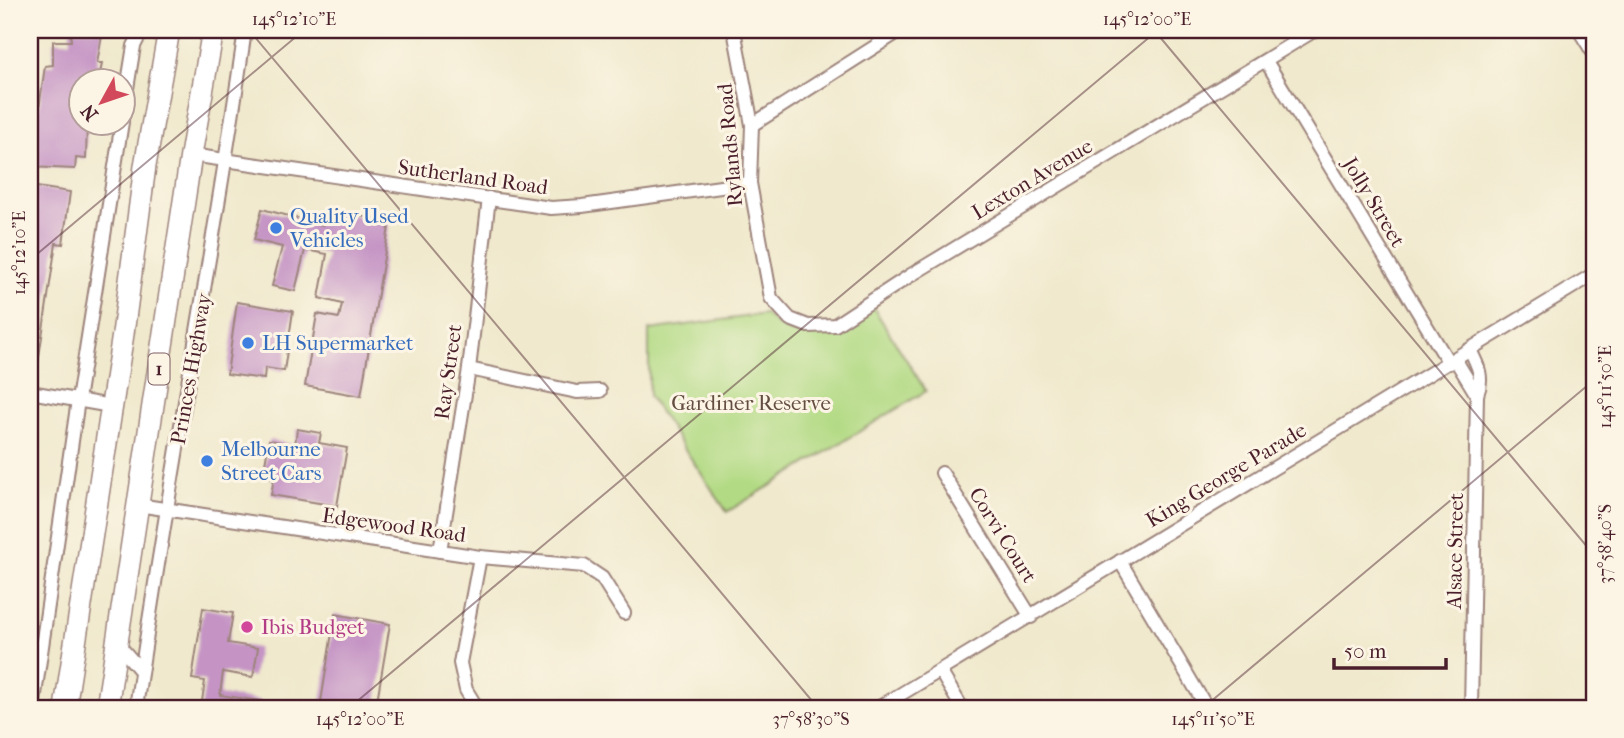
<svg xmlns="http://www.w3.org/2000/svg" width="1624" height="738" viewBox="0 0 1624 738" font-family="'IM FELL French Canon',serif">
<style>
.green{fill:#b2da84;stroke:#7e7c58;stroke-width:2}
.building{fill:#c594c5}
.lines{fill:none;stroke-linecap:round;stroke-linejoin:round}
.street-casing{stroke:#9d847c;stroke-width:16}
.highway-casing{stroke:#9d847c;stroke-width:24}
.street{stroke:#fff;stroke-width:12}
.highway{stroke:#fff;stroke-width:21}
.ticks{fill:none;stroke:#4a1f2b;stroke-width:2;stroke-opacity:0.45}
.shop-dot{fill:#3f7fe0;stroke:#fcf5e5;stroke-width:2.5}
.hotel-dot{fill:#d1479c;stroke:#fcf5e5;stroke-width:2.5}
.labels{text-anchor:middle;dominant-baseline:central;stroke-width:6;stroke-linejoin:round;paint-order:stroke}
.shield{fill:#fcf5e5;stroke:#7f5f63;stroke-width:2}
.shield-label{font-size:19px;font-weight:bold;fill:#4a1f2b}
.street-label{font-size:21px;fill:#4a1f2b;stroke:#fcf5e5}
.shop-label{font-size:21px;fill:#366cbe;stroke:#fcf5e5;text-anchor:start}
.park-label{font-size:21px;fill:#644e41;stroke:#fcf5e5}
.hotel-label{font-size:21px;fill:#b23c85;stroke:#fcf5e5;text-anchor:start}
.neatline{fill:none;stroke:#4a1f2b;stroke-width:2.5}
.ticks-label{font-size:18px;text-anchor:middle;fill:#4a1f2b}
</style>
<rect width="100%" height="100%" fill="#fcf5e5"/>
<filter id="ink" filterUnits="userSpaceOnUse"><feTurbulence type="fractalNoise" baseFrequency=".0143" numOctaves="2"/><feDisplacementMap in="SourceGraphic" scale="14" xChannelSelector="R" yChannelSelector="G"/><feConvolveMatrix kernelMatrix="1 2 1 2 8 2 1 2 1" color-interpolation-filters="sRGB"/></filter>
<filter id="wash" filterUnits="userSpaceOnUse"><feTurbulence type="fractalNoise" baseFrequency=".00686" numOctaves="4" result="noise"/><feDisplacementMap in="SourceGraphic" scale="28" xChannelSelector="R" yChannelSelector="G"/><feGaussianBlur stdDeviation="1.57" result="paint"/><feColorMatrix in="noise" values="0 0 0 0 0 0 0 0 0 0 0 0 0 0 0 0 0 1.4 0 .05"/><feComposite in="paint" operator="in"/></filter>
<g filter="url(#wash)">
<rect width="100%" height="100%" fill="#f0e9cd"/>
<polygon class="green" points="873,307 926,391 727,512 649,396 649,330 765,314 777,325 793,333 831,331"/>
<g id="blocks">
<g class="building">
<polygon points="70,30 103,30 97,63 102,63 99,80 80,80 80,122 87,122 86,159 76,158 75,169 30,167 30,107 39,109 45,66 53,65 53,41 71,41"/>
<polygon points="30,186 70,192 63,244 56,243 37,370 30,369"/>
<polygon points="262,209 323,225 326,210 390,221 361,396 305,386 317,314 339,318 342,304 319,298 327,254 305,250 295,291 272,286 282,247 254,240"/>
<polygon points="237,302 293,311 284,371 265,368 264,379 227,374"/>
<polygon points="297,429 321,433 319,443 347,448 337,506 271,495 274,478 263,476 269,440 295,445"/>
<polygon points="203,608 233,613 228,643 258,648 253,677 223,672 220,695 261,701 261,708 201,708 205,681 192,679"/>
<polygon points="335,614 390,624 376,707 320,708"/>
</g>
</g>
</g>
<g filter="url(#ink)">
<use href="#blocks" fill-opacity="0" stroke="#9d847c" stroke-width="2"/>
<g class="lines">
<g class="street-casing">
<g id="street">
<polyline points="734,30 752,125 750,183 771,298 790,319 808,326 835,325 911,275 1315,30"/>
<polyline points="1579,30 1594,54"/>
<polyline points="1266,61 1449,363"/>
<polyline points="122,119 134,46 142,30"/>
<polyline points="752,125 901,30"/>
<polyline points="191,155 551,208 582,206 750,183"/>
<path d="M 1470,350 C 1478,365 1484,378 1477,395 L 1471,708"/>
<polyline points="1455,359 1477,395"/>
<polyline points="469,369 577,392 600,391"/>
<polyline points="30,392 111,406"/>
<polyline points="942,473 1031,617"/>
<polyline points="138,505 480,557 584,566 602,578 624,613"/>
<polyline points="440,551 469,369 489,198"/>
<polyline points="1120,561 1207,708"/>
<polyline points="117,643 141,671"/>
<polyline points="940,671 962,708"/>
<polyline points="33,708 78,400 122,122"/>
<path d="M 136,708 C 168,481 213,257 245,30"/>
<polyline points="477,708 466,690 460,663 480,557"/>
<polyline points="878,708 1594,274"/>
</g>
</g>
<g class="highway-casing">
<g id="highway">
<polyline points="65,708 123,334 145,166 169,30"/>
<polyline points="107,708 191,155 213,30"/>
</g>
</g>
<use href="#street" class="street"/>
<use href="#highway" class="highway"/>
</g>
</g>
<path class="ticks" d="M 249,30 L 818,708M 1154,30 L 1594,555M 30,260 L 304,30M 349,708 L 1158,30M 1203,708 L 1594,380"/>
<g class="shop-dot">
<circle cx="276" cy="228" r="7"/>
<circle cx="248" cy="343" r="7"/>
<circle cx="207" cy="461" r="7"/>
</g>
<circle class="hotel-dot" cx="247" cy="627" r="7"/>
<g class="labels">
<rect class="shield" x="148.5" y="353.5" width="21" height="31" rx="5"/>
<g class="shield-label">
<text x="159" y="369">1</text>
</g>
<g class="street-label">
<text transform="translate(730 145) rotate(-95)">Rylands Road</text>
<text transform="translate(473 177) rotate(8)">Sutherland Road</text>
<text transform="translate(1032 179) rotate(-31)">Lexton Avenue</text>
<text transform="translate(1374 202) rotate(59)">Jolly Street</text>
<text transform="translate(191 369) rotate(-80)">Princes Highway</text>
<text transform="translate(448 372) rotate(-82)">Ray Street</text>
<text transform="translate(1226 475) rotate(-31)">King George Parade</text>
<text transform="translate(394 525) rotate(8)">Edgewood Road</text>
<text transform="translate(1003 535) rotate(58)">Corvi Court</text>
<text transform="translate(1455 551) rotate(-89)">Alsace Street</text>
</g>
<g class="shop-label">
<text x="290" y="216">Quality Used<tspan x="290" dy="24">Vehicles</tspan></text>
<text x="262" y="343">LH Supermarket</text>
<text x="221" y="449">Melbourne<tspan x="221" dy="24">Street Cars</tspan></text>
</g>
<g class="park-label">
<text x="751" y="403">Gardiner Reserve</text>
</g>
<g class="hotel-label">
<text x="261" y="627">Ibis Budget</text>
</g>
</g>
<rect width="1624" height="738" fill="none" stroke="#fcf5e5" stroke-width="77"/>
<g transform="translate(102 102) rotate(230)"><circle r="33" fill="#fcf5e5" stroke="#b59f9b" stroke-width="2"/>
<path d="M0-5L12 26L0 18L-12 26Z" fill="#d1495b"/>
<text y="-10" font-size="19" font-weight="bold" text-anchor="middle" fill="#4a1f2b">N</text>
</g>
<path d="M1334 658v10h112v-10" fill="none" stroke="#4a1f2b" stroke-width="3.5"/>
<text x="1344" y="658" font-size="21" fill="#4a1f2b" stroke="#fcf5e5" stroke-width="5" paint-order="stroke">50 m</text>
<rect x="38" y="38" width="1548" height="662" class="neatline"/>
<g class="ticks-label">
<text x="294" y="25">145°12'10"E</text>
<text x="1147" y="25">145°12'00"E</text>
<text transform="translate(19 253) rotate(-90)" y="6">145°12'10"E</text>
<text transform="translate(1605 387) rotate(-90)" y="6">145°11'50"E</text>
<text transform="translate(1605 544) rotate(-90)" y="6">37°58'40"S</text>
<text x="360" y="725">145°12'00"E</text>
<text x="811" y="725">37°58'30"S</text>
<text x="1213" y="725">145°11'50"E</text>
</g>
</svg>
